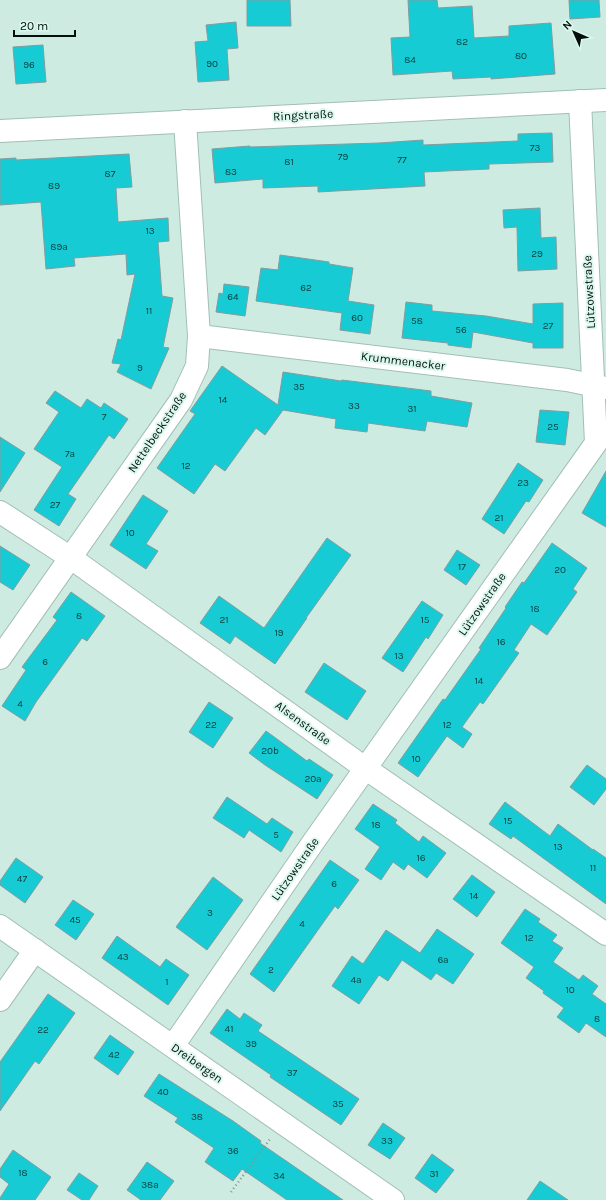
<svg xmlns="http://www.w3.org/2000/svg" width="606" height="1200" viewBox="0 0 606 1200" font-family="Karla,sans-serif">
<style>
.building{fill:#16cbd3;stroke:#7f9ea0}
.lines{fill:none;stroke-linecap:round;stroke-linejoin:round}
.minor-casing{stroke:#a2bfb4;stroke-width:24}
.path{stroke:#81988f;stroke-width:2.5;stroke-dasharray:1 3;stroke-linecap:butt}
.minor{stroke:#fff;stroke-width:22}
.labels{text-anchor:middle;dominant-baseline:central;stroke-width:4;stroke-linejoin:round;paint-order:stroke}
.number-label{font-size:10px;fill:#083d3c}
.street-label{font-size:12px;fill:#040e0a;stroke:#daf8ed}
</style>
<rect width="100%" height="100%" fill="#cdebe0"/>
<g class="building">
<polygon points="247,0 290,0 291,26 247,26"/>
<polygon points="408,0 437,0 438,8 472,6 474,38 509,36 509,26 551,23 555,74 491,79 491,77 453,79 452,71 393,75 391,38 410,37"/>
<polygon points="569,0 599,0 600,17 570,19"/>
<polygon points="236,22 238,48 227,49 229,80 198,82 195,42 208,41 206,25"/>
<polygon points="43,45 46,82 16,84 13,47"/>
<polygon points="552,133 553,162 489,164 489,169 424,172 425,186 318,192 318,186 263,188 263,179 215,183 212,149 250,146 250,147 379,143 423,140 423,145 518,141 518,134"/>
<polygon points="129,154 132,187 116,188 118,222 168,218 169,241 158,242 162,296 173,298 163,347 169,348 151,389 117,372 121,364 112,363 118,339 121,340 135,274 127,275 126,254 74,258 75,266 46,269 41,202 0,205 0,159 16,158 16,160"/>
<polygon points="540,208 541,238 556,237 557,269 518,271 517,227 504,228 503,210"/>
<polygon points="280,255 329,262 329,264 353,268 348,301 374,305 370,334 340,330 342,313 256,301 261,268 278,270"/>
<polygon points="224,284 249,287 245,316 216,312 219,293 223,294"/>
<polygon points="406,302 432,305 432,311 486,316 533,324 533,304 563,303 563,348 533,348 533,343 473,332 471,348 448,345 448,343 402,338"/>
<polygon points="222,366 278,405 283,372 341,381 342,380 431,391 431,396 472,403 467,427 427,421 425,431 368,423 367,432 335,428 336,419 283,410 265,435 256,428 225,471 215,464 194,494 157,468 195,414 190,411"/>
<polygon points="55,391 81,408 87,399 101,408 104,403 128,419 114,439 109,435 68,494 76,499 59,526 34,510 62,467 34,449 59,412 46,403"/>
<polygon points="540,410 569,412 565,445 536,442"/>
<polygon points="0,437 25,453 0,492"/>
<polygon points="518,463 543,480 529,502 526,501 504,534 482,519"/>
<polygon points="606,471 606,527 582,513"/>
<polygon points="143,495 168,511 146,544 158,551 146,569 110,545"/>
<polygon points="327,538 351,555 306,618 307,618 275,664 235,636 230,644 200,623 219,596 264,628"/>
<polygon points="552,543 587,568 573,589 577,592 547,635 531,624 514,650 519,653 483,704 480,702 462,727 472,734 463,748 447,736 418,777 398,763 443,699 445,700 481,649 479,648 506,608 505,607 522,582 524,583"/>
<polygon points="0,546 30,565 13,590 0,582"/>
<polygon points="457,550 480,565 466,585 444,570"/>
<polygon points="71,592 105,616 87,641 82,638 36,702 25,721 2,706 26,670 22,667 57,620 53,617"/>
<polygon points="422,601 443,615 428,639 426,637 403,672 382,658"/>
<polygon points="324,663 366,691 347,720 305,692"/>
<polygon points="209,702 233,718 213,748 189,732"/>
<polygon points="266,731 307,761 309,759 333,775 317,799 265,765 249,753"/>
<polygon points="587,765 606,779 606,789 594,805 570,787"/>
<polygon points="227,797 267,824 272,818 293,832 281,852 249,830 244,838 213,818"/>
<polygon points="505,802 550,836 558,824 593,850 593,849 606,858 606,904 513,836 511,839 489,824"/>
<polygon points="373,804 397,820 395,823 419,842 423,836 446,853 427,878 408,864 404,870 393,862 381,880 365,869 380,847 355,829"/>
<polygon points="16,858 43,877 25,903 0,885 0,881"/>
<polygon points="330,860 359,880 338,909 335,906 274,992 250,974"/>
<polygon points="472,875 495,892 477,917 453,899"/>
<polygon points="213,877 243,900 207,950 176,927"/>
<polygon points="73,900 94,914 76,940 55,925"/>
<polygon points="525,909 540,919 538,922 557,935 552,941 563,948 553,962 579,980 583,975 598,986 592,994 606,1004 606,1037 586,1023 579,1033 557,1017 564,1008 543,993 544,991 526,978 534,967 501,943"/>
<polygon points="437,929 474,954 453,984 436,973 431,980 402,960 388,981 379,975 359,1004 332,986 352,956 363,964 386,930 420,953"/>
<polygon points="117,936 160,967 166,959 189,975 168,1005 102,958"/>
<polygon points="48,994 75,1013 39,1064 35,1061 0,1111 0,1062"/>
<polygon points="227,1009 240,1019 244,1013 262,1025 258,1031 359,1099 341,1125 270,1077 271,1075 210,1033"/>
<polygon points="110,1035 134,1052 118,1075 94,1058"/>
<polygon points="159,1074 233,1121 261,1141 260,1143 343,1200 287,1200 242,1169 233,1181 205,1162 214,1148 175,1122 178,1118 144,1096"/>
<polygon points="383,1123 405,1138 390,1159 368,1145"/>
<polygon points="13,1150 51,1177 35,1200 0,1200 0,1198 9,1184 0,1177 0,1169"/>
<polygon points="432,1154 454,1170 436,1193 415,1178"/>
<polygon points="147,1162 174,1181 160,1200 141,1200 127,1190"/>
<polygon points="79,1173 98,1186 89,1200 82,1200 67,1190"/>
<polygon points="540,1181 568,1200 527,1200"/>
</g>
<g class="lines">
<g class="minor-casing">
<g id="minor">
<polyline points="0,131 606,100"/>
<polyline points="199,336 567,380 606,388"/>
<polyline points="0,512 71,558 365,768 606,934"/>
<polyline points="0,658 181,400 197,366 199,336 185,121"/>
<polyline points="0,926 393,1200"/>
<polyline points="0,1000 35,950"/>
<polyline points="173,1046 314,841 596,443 580,101"/>
</g>
</g>
<polyline class="path" points="231,1192 270,1139"/>
<use href="#minor" class="minor"/>
</g>
<g class="labels">
<g class="number-label">
<text x="462" y="42">82</text>
<text x="521" y="56">80</text>
<text x="410" y="60">84</text>
<text x="212" y="64">90</text>
<text x="29" y="65">96</text>
<text x="535" y="148">73</text>
<text x="343" y="157">79</text>
<text x="402" y="160">77</text>
<text x="289" y="162">81</text>
<text x="231" y="172">83</text>
<text x="110" y="174">87</text>
<text x="54" y="186">89</text>
<text x="150" y="231">13</text>
<text x="59" y="247">89a</text>
<text x="537" y="254">29</text>
<text x="306" y="288">62</text>
<text x="233" y="297">64</text>
<text x="149" y="311">11</text>
<text x="357" y="318">60</text>
<text x="417" y="321">58</text>
<text x="548" y="326">27</text>
<text x="461" y="330">56</text>
<text x="140" y="368">9</text>
<text x="299" y="387">35</text>
<text x="223" y="400">14</text>
<text x="354" y="406">33</text>
<text x="412" y="409">31</text>
<text x="104" y="417">7</text>
<text x="553" y="427">25</text>
<text x="70" y="454">7a</text>
<text x="186" y="466">12</text>
<text x="523" y="483">23</text>
<text x="55" y="505">27</text>
<text x="499" y="518">21</text>
<text x="130" y="533">10</text>
<text x="462" y="567">17</text>
<text x="560" y="570">20</text>
<text x="535" y="609">18</text>
<text x="79" y="616">8</text>
<text x="224" y="620">21</text>
<text x="425" y="620">15</text>
<text x="279" y="633">19</text>
<text x="501" y="642">16</text>
<text x="399" y="656">13</text>
<text x="45" y="662">6</text>
<text x="479" y="681">14</text>
<text x="20" y="704">4</text>
<text x="211" y="725">22</text>
<text x="447" y="725">12</text>
<text x="270" y="751">20b</text>
<text x="416" y="759">10</text>
<text x="313" y="779">20a</text>
<text x="508" y="821">15</text>
<text x="376" y="825">18</text>
<text x="276" y="835">5</text>
<text x="558" y="847">13</text>
<text x="421" y="858">16</text>
<text x="593" y="868">11</text>
<text x="22" y="879">47</text>
<text x="334" y="884">6</text>
<text x="474" y="896">14</text>
<text x="210" y="913">3</text>
<text x="75" y="920">45</text>
<text x="302" y="924">4</text>
<text x="529" y="938">12</text>
<text x="123" y="957">43</text>
<text x="443" y="960">6a</text>
<text x="271" y="970">2</text>
<text x="356" y="980">4a</text>
<text x="167" y="982">1</text>
<text x="570" y="990">10</text>
<text x="597" y="1019">8</text>
<text x="229" y="1029">41</text>
<text x="43" y="1030">22</text>
<text x="251" y="1044">39</text>
<text x="114" y="1055">42</text>
<text x="292" y="1073">37</text>
<text x="163" y="1092">40</text>
<text x="338" y="1104">35</text>
<text x="197" y="1117">38</text>
<text x="387" y="1141">33</text>
<text x="233" y="1151">36</text>
<text x="23" y="1173">18</text>
<text x="434" y="1174">31</text>
<text x="279" y="1176">34</text>
<text x="150" y="1185">38a</text>
</g>
<g class="street-label">
<text transform="translate(303 115) rotate(-3)">Ringstraße</text>
<text transform="translate(589 292) rotate(-93)">Lützowstraße</text>
<text transform="translate(403 361) rotate(7)">Krummenacker</text>
<text transform="translate(157 432) rotate(-56)">Nettelbeckstraße</text>
<text transform="translate(482 604) rotate(-55)">Lützowstraße</text>
<text transform="translate(303 723) rotate(36)">Alsenstraße</text>
<text transform="translate(295 869) rotate(-55)">Lützowstraße</text>
<text transform="translate(197 1063) rotate(35)">Dreibergen</text>
</g>
</g>
<g transform="translate(574 32) rotate(315)" stroke="#daf8ed" stroke-width="3" paint-order="stroke">
<path d="M0-3L7 15L0 10L-7 15Z" fill="#040e0a"/>
<text y="-6" font-size="11" font-weight="bold" text-anchor="middle" fill="#040e0a">N</text>
</g>
<path d="M14 30v6h61v-6" fill="none" stroke="#040e0a" stroke-width="2"/>
<text x="20" y="30" font-size="12" fill="#040e0a" stroke="#daf8ed" stroke-width="3" paint-order="stroke">20 m</text>
</svg>
